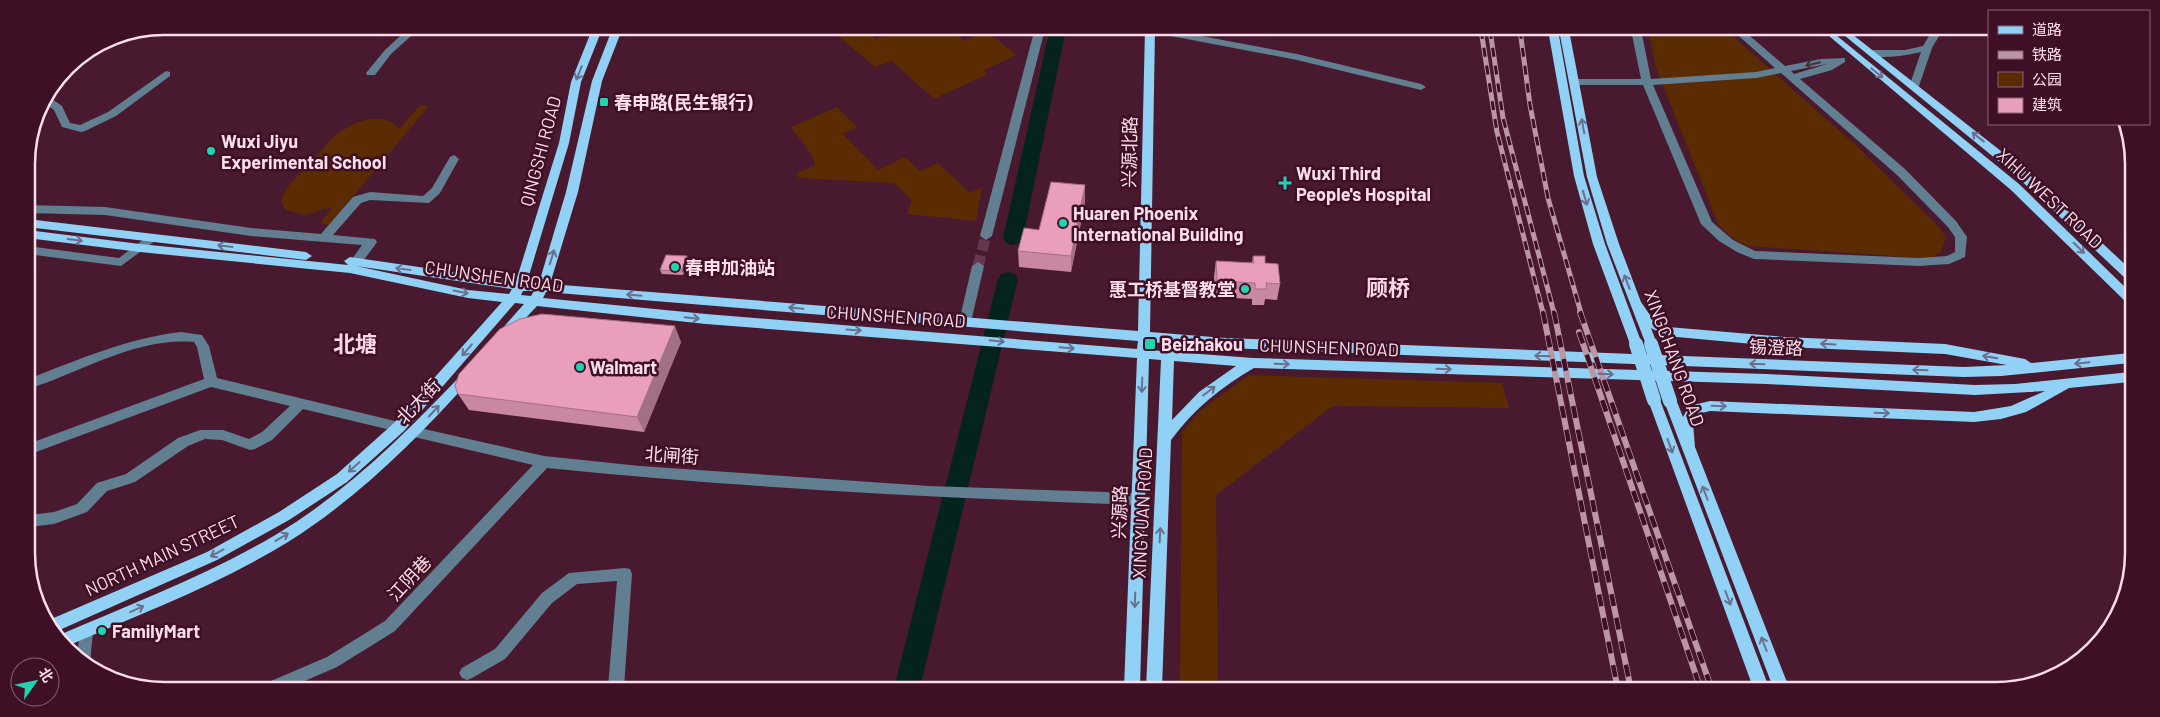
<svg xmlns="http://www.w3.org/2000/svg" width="2160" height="717" viewBox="0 0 2160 717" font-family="Barlow,'Noto Sans SC',sans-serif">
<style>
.green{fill:#5b2b01}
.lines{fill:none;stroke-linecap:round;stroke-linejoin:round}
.river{fill:#04231c;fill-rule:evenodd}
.minor-tunnel{stroke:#64374b;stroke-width:11;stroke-dasharray:11 5;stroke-linecap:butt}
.minor{fill:#617f90;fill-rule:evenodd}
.major{fill:#91d1f5;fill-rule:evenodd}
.rail-far1-casing{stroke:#bd96a6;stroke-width:5}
.rail-casing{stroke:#bd96a6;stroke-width:6}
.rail-far1{stroke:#3e0f25;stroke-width:3;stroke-dasharray:9;stroke-linecap:butt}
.rail{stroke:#3e0f25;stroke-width:4.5;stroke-dasharray:12;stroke-linecap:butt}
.major-bridge{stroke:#91d1f5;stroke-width:14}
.wall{fill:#c888a2}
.shaded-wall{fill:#a36f84}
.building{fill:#e99ebc;stroke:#a36f84}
.oneway{stroke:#483145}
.oneway2{stroke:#68708d}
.poi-dot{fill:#1ed5b1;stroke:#3e0f25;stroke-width:2}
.labels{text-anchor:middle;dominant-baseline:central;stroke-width:5;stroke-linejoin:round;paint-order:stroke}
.poi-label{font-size:18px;font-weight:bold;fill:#ffdeea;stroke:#3e0f25;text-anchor:start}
.street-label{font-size:18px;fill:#ffdeea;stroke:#3e0f25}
.district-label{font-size:22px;font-weight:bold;fill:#fed7e5;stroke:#3e0f25}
.rim{fill:none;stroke:#ffdeea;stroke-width:2.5}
</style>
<rect width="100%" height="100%" fill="#49192f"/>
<g class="green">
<polygon points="829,28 863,28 876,39 902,28 949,28 964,41 986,31 1017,55 984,70 988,74 934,99 892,61 875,67"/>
<polygon points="1648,30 1726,30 1860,149 1940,228 1946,238 1941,252 1933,257 1922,258 1748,246 1735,240 1719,226 1656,68"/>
<path d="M 420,105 L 429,106 L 329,225 L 320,223 L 333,207 L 304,215 L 286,210 L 281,203 C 284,186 299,175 310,163 C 319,154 327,142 337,134 C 353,121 384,110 399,129 Z"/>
<polygon points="837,107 857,127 843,134 878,170 905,157 920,171 938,163 970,193 982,187 976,221 907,214 912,200 894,183 799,178 796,174 815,165 813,157 791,127"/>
<polygon points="1249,375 1502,383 1509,408 1333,406 1216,495 1218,689 1180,688 1182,432 1200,411"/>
</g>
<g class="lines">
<g class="river">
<polygon points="1050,29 1066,29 1023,238 1020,243 1013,245 1006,243 1003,238"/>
<polygon points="1008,272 1015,274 1018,279 920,688 894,688 998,279 1001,274"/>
</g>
<polyline class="minor-tunnel" points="978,266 986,236"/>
<g class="minor">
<polygon points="410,27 421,27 391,54 375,75 367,75 366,73 385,50"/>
<polygon points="1035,28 1045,29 992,236 986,240 980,236"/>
<polygon points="1145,29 1164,29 1297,54 1421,84 1426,87 1421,90 1297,60 1150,32"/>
<path d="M 1631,30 L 1641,30 L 1651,79 L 1756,72 L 1775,68 L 1732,30 L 1743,30 L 1785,66 L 1821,59 L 1845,58 L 1845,62 L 1832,70 L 1800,79 L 1905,169 L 1956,221 L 1967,237 L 1965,257 L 1949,264 L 1919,266 L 1754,259 L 1737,252 L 1719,241 L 1701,224 L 1643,85 L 1575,85 L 1570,82 L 1575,79 L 1641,79 ZM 1827,64 L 1794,74 L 1791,71 ZM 1781,73 L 1897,175 L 1948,227 L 1955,237 L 1955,252 L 1947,256 L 1919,258 L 1755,251 L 1733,240 L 1712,222 L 1653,85 L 1756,78 Z"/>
<path d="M 1932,31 L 1942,31 L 1932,48 L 1918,89 L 1910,89 L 1909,87 L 1921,52 C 1908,55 1876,61 1866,53 L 1871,50 L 1905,50 L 1923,46 Z"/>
<polygon points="166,71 170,72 170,76 116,116 85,131 81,132 62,127 54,110 43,102 49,97 62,106 70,123 80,125 108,112"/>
<polygon points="454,155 459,159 440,193 429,203 370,200 361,203 333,235 375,239 377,242 375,245 360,265 356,266 350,262 362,245 251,236 105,215 27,213 27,205 105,207 251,228 321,234 353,197 370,192 423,196 432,188 450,157"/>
<polygon points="151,234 155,235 157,238 155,241 121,266 27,254 27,246 119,258"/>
<polygon points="978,262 984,266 971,322 965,327 959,322 972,266"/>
<path d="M 181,332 L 202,335 L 209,346 L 217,378 L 399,422 L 404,423 L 406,427 L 404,431 L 399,432 L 303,409 L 272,440 L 255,449 L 250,450 L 222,440 L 205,439 L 188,446 L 135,482 L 107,491 L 87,512 L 54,524 L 29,527 L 29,515 L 54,512 L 77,504 L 97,483 L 126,474 L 178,438 L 200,430 L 223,430 L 249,439 L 262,432 L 290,406 L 211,387 L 28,455 L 28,444 L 204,379 L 197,347 L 194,342 C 136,337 82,372 28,389 L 28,379 C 78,360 127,338 181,332 Z"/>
<path d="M 415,427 L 544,456 L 640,466 L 929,486 L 1138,493 L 1143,495 L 1145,499 L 1143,503 L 1138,505 C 941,498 743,488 547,468 L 395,631 L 337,667 L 293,686 L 268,686 L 271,681 L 327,657 L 385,621 L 533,465 L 410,436 L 408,432 L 410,428 Z"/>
<polygon points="625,568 630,569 632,574 624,687 608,687 617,581 577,584 552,603 505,659 472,678 467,680 462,678 459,673 462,668 495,649 542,593 569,573"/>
<polygon points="86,625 91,627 93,632 90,662 77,654 81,627"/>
</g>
<g class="major">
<path d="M 593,27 L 603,27 L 581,82 L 569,143 L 527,282 L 539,283 L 566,192 L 592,81 L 613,27 L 623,27 L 602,81 L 578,192 L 550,284 L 1138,331 L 1145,29 L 1155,29 L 1150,332 L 1225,338 L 1964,367 L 2007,365 L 1945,354 L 1785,347 L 1666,336 L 1651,328 L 1657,344 L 1655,347 L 1647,347 L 1607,244 L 1587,177 L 1559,30 L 1569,30 L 1597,177 L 1619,244 L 1641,302 L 1652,318 L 1668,327 L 1785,337 L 1945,344 L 2025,359 L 2031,363 L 2130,353 L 2130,363 L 2001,376 L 1964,377 L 1225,348 L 1150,342 L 1150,350 L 1162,351 L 1164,346 L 1172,346 L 1174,352 L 1253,358 L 1767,374 L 1975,385 L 2015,384 L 2130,372 L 2130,382 L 2069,388 L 2026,412 L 2001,419 L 1974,422 L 1710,411 L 1698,414 L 1693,423 L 1695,447 L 1790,690 L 1774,690 L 1664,401 L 1665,397 L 1675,397 L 1683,417 L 1689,406 L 1710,401 L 1974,412 L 2011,406 L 2045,391 L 1975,395 L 1767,384 L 1254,368 C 1221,387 1194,409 1171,440 L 1162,688 L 1146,688 L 1161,360 L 1149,359 L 1140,688 L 1124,688 L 1137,358 L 706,324 L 537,306 L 509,336 L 501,336 L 499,333 L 501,330 L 524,304 L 515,303 L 404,431 L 347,482 L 289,520 L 217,560 L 55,632 L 49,620 L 207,552 L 279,512 L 337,474 L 394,423 L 502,302 L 468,298 L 350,273 L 140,252 L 27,238 L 27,230 L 140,244 L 348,265 L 344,261 L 350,257 L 516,281 L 559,143 L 571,82 ZM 356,266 L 512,289 L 509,294 L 468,290 ZM 523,291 L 534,291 L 531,296 L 521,295 ZM 546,292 L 1138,341 L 1137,349 L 706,314 L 543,298 ZM 1174,361 L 1236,366 L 1199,392 L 1172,420 Z"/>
<polygon points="1548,30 1558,30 1584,176 1605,244 1642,344 1636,349 1630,344 1593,244 1574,176"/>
<polygon points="1822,30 1831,31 2019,184 2130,292 2130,303 2126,302 2011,190"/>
<polygon points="1839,31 1848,31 2020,166 2131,270 2130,280 2126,279 2012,172"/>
<polygon points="27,219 306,252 312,256 306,260 27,227"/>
<path d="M 467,371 L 471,373 L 473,376 L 471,379 C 416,440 358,498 288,542 C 218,585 140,614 65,647 L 61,644 L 57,636 C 131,604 208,575 277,534 C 347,492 407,432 463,373 Z"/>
<polygon points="1654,395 1659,396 1660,400 1770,690 1754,690 1648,400 1649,396"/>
</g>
<g class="rail-far1-casing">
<g id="rail-far1">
<polyline points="1481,30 1497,132 1543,313"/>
<polyline points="1490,30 1503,118 1554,313"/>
<polyline points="1520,30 1530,105 1548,198 1581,313"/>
</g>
</g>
<g class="rail-casing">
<g id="rail">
<polyline points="1543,312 1618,690"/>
<polyline points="1554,312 1631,690"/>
<polyline points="1580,312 1712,690"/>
<polyline points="1579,332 1701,690"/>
</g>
</g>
<use href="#rail-far1" class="rail-far1"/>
<use href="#rail" class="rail"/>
<g class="major-bridge">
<polyline points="1636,344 1654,400"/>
<polyline points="1651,344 1670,401"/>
</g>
</g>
<g class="wall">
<polygon points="1085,202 1071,272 1019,267 1018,251 1039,230"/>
<polygon points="687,256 688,261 683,275 662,274 660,270"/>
<polygon points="1253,256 1280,284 1277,300 1265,299 1264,305 1252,305 1252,299 1215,297 1214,277 1216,261 1252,263"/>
<polygon points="681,342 644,432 469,410 458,394"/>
</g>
<g class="shaded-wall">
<polygon points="1085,185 1085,202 1071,272 1071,256"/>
<polygon points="687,256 688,261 683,275 681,271"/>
<polygon points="675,326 681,342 644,432 637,417"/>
</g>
<g class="building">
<polygon points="1051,182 1085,185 1071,256 1018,251 1024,228 1039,230"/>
<polygon points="666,255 687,256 681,271 660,270"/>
<polygon points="1253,256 1265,256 1265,263 1278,264 1280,284 1266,283 1267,289 1255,289 1255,283 1217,281 1216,261 1254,263"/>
<polygon points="542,314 675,326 637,417 458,394 455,386 459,374 500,329 520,319"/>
</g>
<defs><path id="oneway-shaft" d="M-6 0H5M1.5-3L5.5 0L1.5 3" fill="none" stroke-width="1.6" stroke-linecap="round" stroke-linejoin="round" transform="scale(1.25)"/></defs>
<use class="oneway" href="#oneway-shaft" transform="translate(1813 64) rotate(166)"/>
<g class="oneway2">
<use href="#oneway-shaft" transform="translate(579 73) rotate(112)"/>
<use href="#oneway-shaft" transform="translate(1877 73) rotate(39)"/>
<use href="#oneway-shaft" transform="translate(1583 126) rotate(-100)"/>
<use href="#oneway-shaft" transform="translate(1978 137) rotate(-142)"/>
<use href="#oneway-shaft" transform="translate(1585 198) rotate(74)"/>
<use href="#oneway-shaft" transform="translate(75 240) rotate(7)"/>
<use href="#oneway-shaft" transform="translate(225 246) rotate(-173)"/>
<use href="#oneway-shaft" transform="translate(2079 248) rotate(45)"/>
<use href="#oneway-shaft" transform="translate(552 257) rotate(-73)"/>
<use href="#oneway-shaft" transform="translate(403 269) rotate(-172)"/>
<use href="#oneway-shaft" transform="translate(1627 282) rotate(-111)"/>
<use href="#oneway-shaft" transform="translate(461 292) rotate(11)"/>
<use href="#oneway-shaft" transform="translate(634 295) rotate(-175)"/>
<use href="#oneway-shaft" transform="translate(796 308) rotate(-175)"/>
<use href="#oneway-shaft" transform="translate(692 318) rotate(6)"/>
<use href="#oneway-shaft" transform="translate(854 330) rotate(4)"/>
<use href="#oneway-shaft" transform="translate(997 341) rotate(6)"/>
<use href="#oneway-shaft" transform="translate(1828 344) rotate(-177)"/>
<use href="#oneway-shaft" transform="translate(1067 348) rotate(5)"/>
<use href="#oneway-shaft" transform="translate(467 350) rotate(131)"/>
<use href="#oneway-shaft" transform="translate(1542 356) rotate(-178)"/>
<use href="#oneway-shaft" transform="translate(1990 357) rotate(-170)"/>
<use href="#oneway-shaft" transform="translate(2082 363) rotate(174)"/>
<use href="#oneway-shaft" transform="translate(1282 364) rotate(2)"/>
<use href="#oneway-shaft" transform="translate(1757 364) rotate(-178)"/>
<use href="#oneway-shaft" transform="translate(1444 369) rotate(2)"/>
<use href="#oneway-shaft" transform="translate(1920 370) rotate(-178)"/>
<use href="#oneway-shaft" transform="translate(1606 374) rotate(2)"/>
<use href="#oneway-shaft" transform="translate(1142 385) rotate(92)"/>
<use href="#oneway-shaft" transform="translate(1209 391) rotate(-37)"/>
<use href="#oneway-shaft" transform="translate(1719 406) rotate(2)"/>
<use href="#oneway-shaft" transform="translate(434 411) rotate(-47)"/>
<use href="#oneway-shaft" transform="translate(1882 413) rotate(2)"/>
<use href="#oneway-shaft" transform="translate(1670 446) rotate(70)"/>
<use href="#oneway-shaft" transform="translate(354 467) rotate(138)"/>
<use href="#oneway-shaft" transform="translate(1705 493) rotate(-111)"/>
<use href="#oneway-shaft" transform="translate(1160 535) rotate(-87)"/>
<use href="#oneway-shaft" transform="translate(282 537) rotate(-31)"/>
<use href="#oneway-shaft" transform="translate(217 553) rotate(152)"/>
<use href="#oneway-shaft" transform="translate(1728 598) rotate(69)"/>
<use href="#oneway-shaft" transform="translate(1135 600) rotate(92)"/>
<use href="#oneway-shaft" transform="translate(137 609) rotate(-24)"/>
<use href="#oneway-shaft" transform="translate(1764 644) rotate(-111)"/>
</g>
<g class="poi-dot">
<rect x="599" y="97" width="10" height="10" rx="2.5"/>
<circle cx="211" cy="151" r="5"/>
<path d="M1282.5 175.5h5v5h5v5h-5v5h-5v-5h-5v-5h5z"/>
<circle cx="1063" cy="223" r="5"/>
<circle cx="675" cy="267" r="5"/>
<circle cx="1245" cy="289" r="5"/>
<rect x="1144" y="338" width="12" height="12" rx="2.5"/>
<circle cx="580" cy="367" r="5"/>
<circle cx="102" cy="631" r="5"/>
</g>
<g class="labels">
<g class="poi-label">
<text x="614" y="102">春申路(民生银行)</text>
<text x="221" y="141">Wuxi Jiyu<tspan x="221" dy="21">Experimental School</tspan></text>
<text x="1296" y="173">Wuxi Third<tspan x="1296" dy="21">People's Hospital</tspan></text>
<text x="1073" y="213">Huaren Phoenix<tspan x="1073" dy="21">International Building</tspan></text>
<text x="685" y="267">春申加油站</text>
<text x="1235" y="289" text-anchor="end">惠工桥基督教堂</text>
<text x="1161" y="344">Beizhakou</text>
<text x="590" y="367">Walmart</text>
<text x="112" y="631">FamilyMart</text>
</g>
<g class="street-label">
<text transform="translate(540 151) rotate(-75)">QINGSHI ROAD</text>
<text transform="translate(1129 152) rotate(-89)">兴源北路</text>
<text transform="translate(2050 198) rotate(43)">XIHU WEST ROAD</text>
<text transform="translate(494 276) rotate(8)">CHUNSHEN ROAD</text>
<text transform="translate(896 316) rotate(4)">CHUNSHEN ROAD</text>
<text transform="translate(1329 347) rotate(2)">CHUNSHEN ROAD</text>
<text transform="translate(1776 347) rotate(2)">锡澄路</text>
<text transform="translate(1675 358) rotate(70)">XINGCHANG ROAD</text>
<text transform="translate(418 401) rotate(-46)">北大街</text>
<text transform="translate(672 455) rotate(4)">北闸街</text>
<text transform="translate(1119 512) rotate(-88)">兴源路</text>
<text transform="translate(1142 513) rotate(-87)">XINGYUAN ROAD</text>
<text transform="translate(162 555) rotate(-25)">NORTH MAIN STREET</text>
<text transform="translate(409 578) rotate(-47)">江阴巷</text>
</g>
<g class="district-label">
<text x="1388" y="287">顾桥</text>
<text x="355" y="343">北塘</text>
</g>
</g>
<path d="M0 0H2160V717H0ZM164 35H1996A129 129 0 0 1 2125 164V553A129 129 0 0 1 1996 682H164A129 129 0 0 1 35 553V164A129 129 0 0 1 164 35Z" fill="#3e0f25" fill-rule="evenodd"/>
<path class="rim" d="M164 35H1996A129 129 0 0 1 2125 164V553A129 129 0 0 1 1996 682H164A129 129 0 0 1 35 553V164A129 129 0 0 1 164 35Z"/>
<rect x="1988" y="10" width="162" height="115" fill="#3e0f25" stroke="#8b6274"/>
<rect x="1998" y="26" width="25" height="8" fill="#91d1f5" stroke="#8b6274"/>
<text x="2032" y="35" font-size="15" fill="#ffdeea">道路</text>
<rect x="1998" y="51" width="25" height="8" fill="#bd96a6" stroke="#8b6274"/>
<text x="2032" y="60" font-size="15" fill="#ffdeea">铁路</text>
<rect x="1998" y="72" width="25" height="15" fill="#5b2b01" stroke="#8b6274"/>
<text x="2032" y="85" font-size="15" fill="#ffdeea">公园</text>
<rect x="1998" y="98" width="25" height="15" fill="#e99ebc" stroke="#8b6274"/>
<text x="2032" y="110" font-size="15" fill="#ffdeea">建筑</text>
<g transform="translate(35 682) rotate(57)"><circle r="24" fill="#3e0f25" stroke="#8b6274"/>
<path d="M0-4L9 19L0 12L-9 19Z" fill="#1ed5b1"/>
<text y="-8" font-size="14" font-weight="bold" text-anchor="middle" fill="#ffdeea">北</text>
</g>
</svg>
